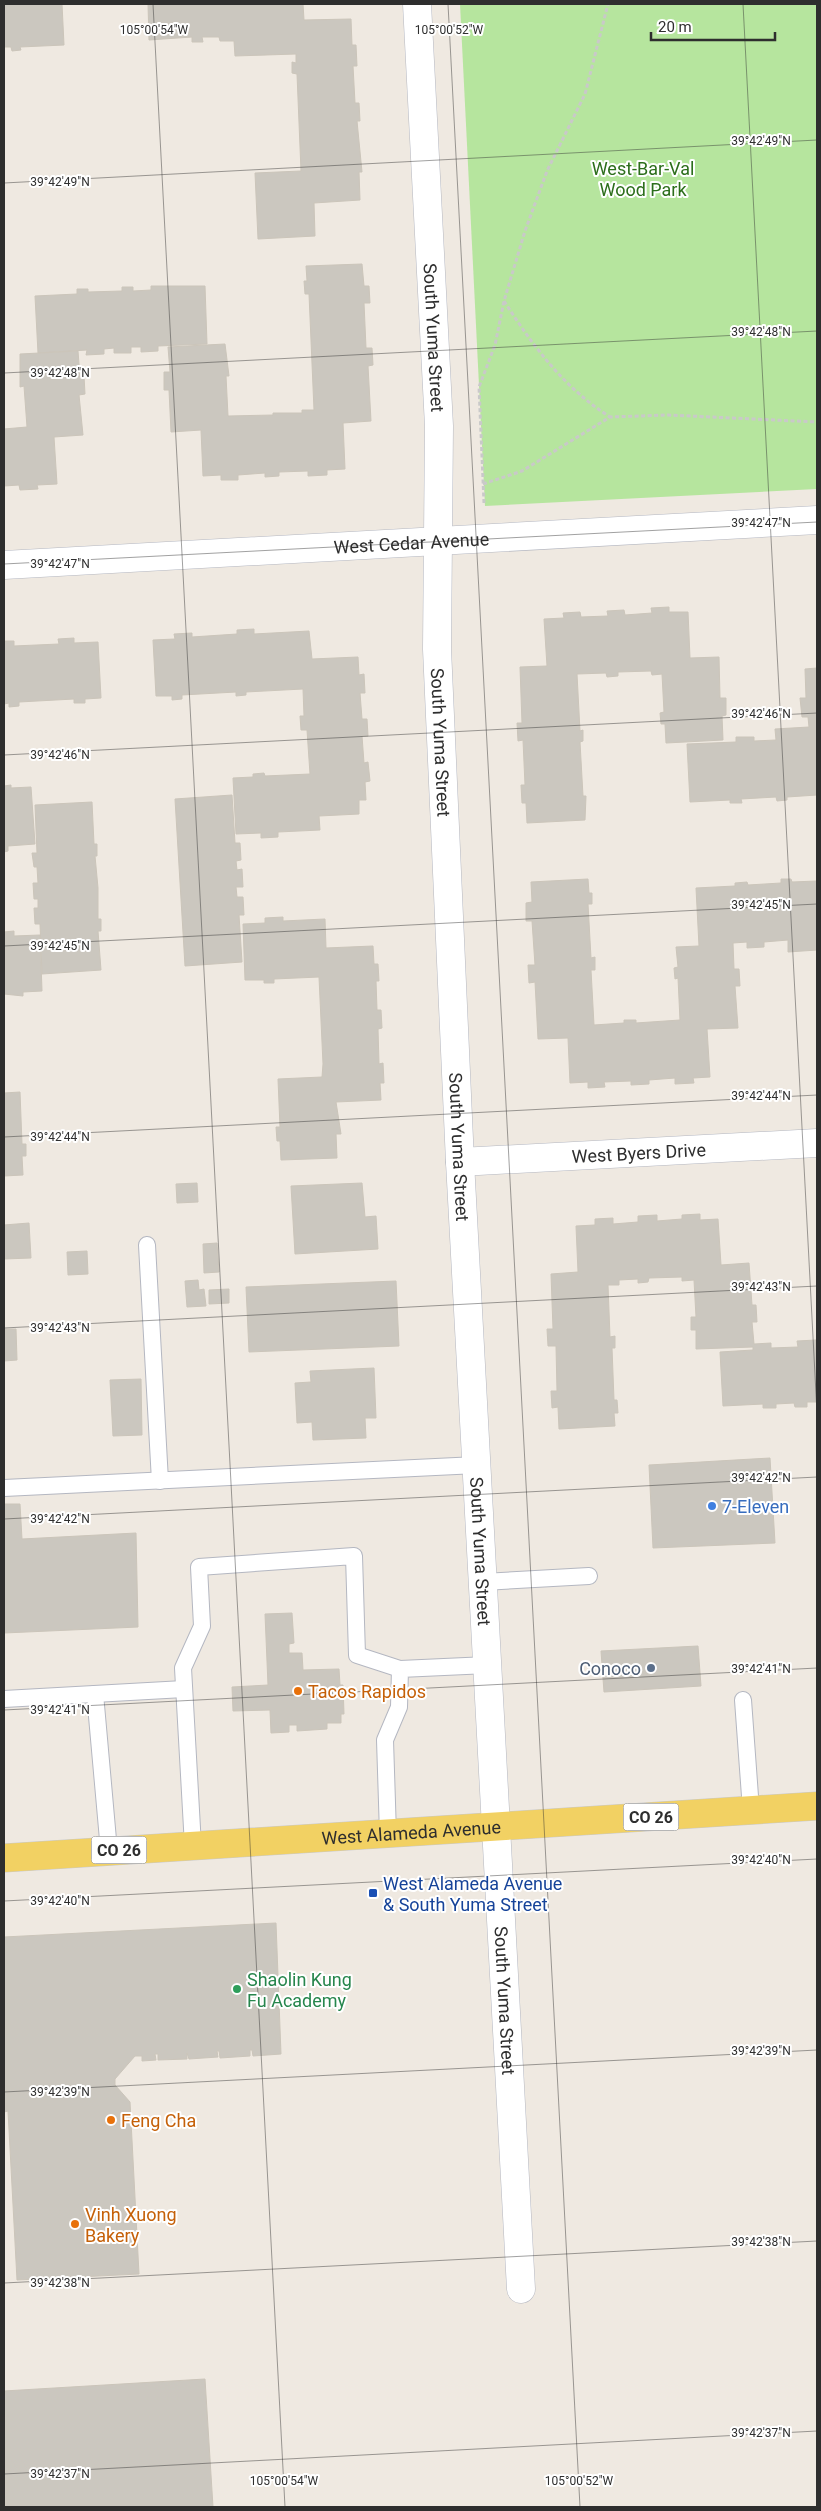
<svg xmlns="http://www.w3.org/2000/svg" width="821" height="2511" viewBox="0 0 821 2511" font-family="Roboto,sans-serif">
<style>
.green{fill:#b6e59e}
.building{fill:#cbc7bf;stroke:#cbc5ba}
.lines{fill:none;stroke-linecap:round;stroke-linejoin:round}
.service-casing{stroke:#b4b7c1;stroke-width:18}
.minor-casing{stroke:#b4b7c1;stroke-width:29}
.primary-casing{stroke:#c9c9c9;stroke-width:29}
.path{stroke:#c9c9c9;stroke-width:3;stroke-dasharray:4 2.5;stroke-linecap:butt}
.service{stroke:#fff;stroke-width:16}
.minor{stroke:#fff;stroke-width:28}
.primary{stroke:#f2d163;stroke-width:28}
.ticks{fill:none;stroke:#2e2e2e;stroke-width:1;stroke-opacity:0.45}
.shop-dot{fill:#3f7fe0;stroke:#fff;stroke-width:2}
.service-dot{fill:#5c6f8a;stroke:#fff;stroke-width:2}
.food-dot{fill:#e8710a;stroke:#fff;stroke-width:2}
.transit-dot{fill:#1a4fb4;stroke:#fff;stroke-width:2}
.leisure-dot{fill:#2e9e5b;stroke:#fff;stroke-width:2}
.labels{text-anchor:middle;dominant-baseline:central;stroke-width:4;stroke-linejoin:round;paint-order:stroke}
.shield{fill:#fff;stroke:#6d6d6d;stroke-width:1}
.shield-label{font-size:16px;font-weight:bold;fill:#2e2e2e}
.park-label{font-size:18px;fill:#2c6e1b;stroke:#fff}
.street-label{font-size:18px;fill:#2e2e2e;stroke:#fff}
.shop-label{font-size:18px;fill:#366cbe;stroke:#fff;text-anchor:start}
.service-label{font-size:18px;fill:#4e5e75;stroke:#fff;text-anchor:end}
.food-label{font-size:18px;fill:#c56008;stroke:#fff;text-anchor:start}
.transit-label{font-size:18px;fill:#164399;stroke:#fff;text-anchor:start}
.leisure-label{font-size:18px;fill:#27864d;stroke:#fff;text-anchor:start}
.ticks-label{font-size:12px;text-anchor:middle;fill:#2e2e2e;stroke:#fff;stroke-width:4;stroke-linejoin:round;paint-order:stroke}
</style>
<rect width="100%" height="100%" fill="#efe9e1"/>
<polygon class="green" points="460,4 817,4 817,489 485,506"/>
<g class="building">
<polygon points="4,4 62,4 64,45 20,47 21,50 12,51 11,47 4,47"/>
<polygon points="148,4 303,4 304,20 351,19 352,45 356,45 357,66 353,66 355,103 359,103 360,121 357,121 362,172 359,172 360,200 314,203 315,236 258,239 255,173 301,171 297,74 292,73 292,62 296,63 296,54 235,56 234,41 220,41 219,37 202,37 203,42 192,42 192,37 149,40"/>
<polygon points="362,264 364,286 369,286 370,303 364,303 366,348 372,348 373,365 368,366 371,421 343,423 345,469 327,470 327,475 308,476 308,471 279,472 279,476 265,477 265,473 238,475 238,480 221,480 221,475 203,476 201,430 171,432 169,390 164,390 164,372 170,372 168,347 225,344 229,376 226,376 228,416 273,415 273,413 302,413 302,410 314,410 309,294 305,294 304,281 307,281 306,266"/>
<polygon points="151,286 205,286 207,344 158,346 158,351 141,352 141,347 131,347 131,353 114,353 114,348 104,349 104,354 86,355 87,350 38,353 35,296 77,294 77,289 88,289 88,292 122,291 122,287 133,287 133,291 151,290"/>
<polygon points="78,351 80,377 84,376 85,394 79,395 83,435 54,437 57,484 37,485 38,489 20,490 19,485 4,486 4,429 27,427 24,386 20,387 20,354"/>
<polygon points="669,607 669,612 688,612 690,658 719,657 720,698 726,698 726,715 722,716 723,740 666,743 665,724 661,724 660,713 664,712 662,674 652,675 651,671 618,672 618,676 607,677 606,673 577,674 580,731 583,730 583,741 580,742 583,796 586,796 585,820 527,823 526,803 522,803 521,785 525,785 523,740 518,741 517,723 522,723 520,667 547,666 544,619 564,618 563,613 580,612 581,617 608,616 607,611 624,610 625,615 652,613 651,608"/>
<polygon points="254,629 254,634 309,631 312,659 358,657 359,675 364,674 365,693 360,693 362,719 367,719 368,736 362,736 364,763 368,762 370,781 365,782 366,800 359,800 359,814 319,816 320,830 278,832 278,837 261,838 261,833 236,834 233,778 253,777 253,774 264,773 265,776 310,774 307,730 301,730 300,716 304,716 303,689 246,692 246,695 236,696 236,692 182,695 182,699 172,700 172,696 156,696 153,640 175,639 174,634 192,633 192,637 237,634 237,630"/>
<polygon points="74,638 74,643 98,642 101,698 85,699 85,703 74,703 74,699 19,702 19,706 9,707 9,703 4,704 4,641 14,641 14,646 59,644 58,639"/>
<polygon points="817,668 817,795 787,797 787,800 777,801 776,797 741,799 742,803 730,803 730,800 690,802 687,744 736,742 736,737 754,737 754,741 776,740 775,729 809,727 808,717 802,717 800,698 806,698 805,669"/>
<polygon points="11,785 11,788 31,787 35,844 8,846 8,851 4,852 4,786"/>
<polygon points="232,795 235,843 240,843 241,860 236,861 237,870 242,869 243,887 236,887 237,897 243,897 244,915 239,915 242,962 185,966 175,799"/>
<polygon points="92,802 94,844 97,844 97,856 95,856 98,888 98,919 101,919 101,931 98,931 101,970 42,974 40,924 35,924 34,908 38,908 38,899 34,899 33,883 38,883 37,867 34,867 32,853 37,853 35,805"/>
<polygon points="588,879 589,893 592,893 592,904 588,904 591,958 595,957 595,970 591,970 594,1025 624,1023 624,1020 636,1020 636,1023 680,1020 678,978 675,979 674,968 678,967 676,947 699,946 696,888 735,886 735,883 747,882 748,885 781,883 781,879 791,879 792,882 817,881 817,950 788,952 788,940 764,942 764,947 747,948 747,942 733,943 734,969 739,969 740,986 735,986 738,1028 707,1029 710,1077 693,1078 694,1083 675,1084 675,1078 649,1080 649,1084 631,1085 631,1081 604,1082 605,1087 588,1088 588,1082 570,1083 568,1038 538,1039 535,982 529,983 528,965 535,965 532,921 526,921 526,903 532,902 531,882"/>
<polygon points="283,917 283,921 325,919 326,948 373,946 374,964 378,964 379,981 376,981 377,1010 381,1010 382,1028 378,1029 379,1064 383,1063 384,1083 380,1083 381,1100 336,1102 341,1134 336,1134 337,1158 281,1160 280,1141 277,1141 276,1127 280,1127 278,1079 322,1077 323,1064 319,977 274,979 274,983 264,983 264,980 245,980 243,924 265,923 265,918"/>
<polygon points="14,931 14,936 40,935 42,991 23,992 23,996 4,994 4,932"/>
<polygon points="20,1092 22,1144 26,1144 26,1156 22,1156 23,1175 4,1176 4,1093"/>
<polygon points="197,1183 198,1202 177,1203 176,1184"/>
<polygon points="362,1183 365,1217 376,1216 378,1249 295,1254 291,1186"/>
<polygon points="700,1214 700,1220 718,1219 721,1265 749,1263 752,1305 756,1305 757,1322 752,1322 754,1344 771,1343 771,1348 798,1347 797,1341 816,1340 817,1402 807,1402 807,1407 795,1407 794,1403 776,1404 776,1408 763,1408 763,1404 723,1406 720,1352 753,1350 753,1347 696,1349 696,1330 691,1330 691,1317 696,1317 694,1280 682,1281 682,1277 649,1278 648,1282 638,1283 638,1279 619,1280 619,1285 608,1285 610,1337 615,1336 615,1348 612,1348 614,1400 617,1400 618,1413 614,1413 615,1426 559,1429 558,1407 552,1408 551,1391 557,1391 556,1346 548,1346 547,1329 553,1329 551,1274 578,1272 576,1226 595,1225 595,1219 613,1218 613,1224 638,1222 638,1216 657,1215 657,1221 682,1219 682,1215"/>
<polygon points="29,1223 31,1258 4,1259 4,1225"/>
<polygon points="217,1243 219,1272 204,1273 203,1244"/>
<polygon points="87,1251 88,1274 68,1275 67,1252"/>
<polygon points="198,1280 199,1290 204,1289 206,1306 187,1307 185,1281"/>
<polygon points="396,1281 399,1346 249,1352 246,1287"/>
<polygon points="229,1289 229,1303 209,1304 209,1290"/>
<polygon points="4,1329 16,1329 17,1360 4,1361"/>
<polygon points="374,1368 376,1418 365,1418 366,1438 313,1440 312,1422 297,1423 295,1383 311,1382 310,1371"/>
<polygon points="141,1379 142,1435 113,1436 110,1380"/>
<polygon points="770,1458 775,1543 653,1548 649,1465"/>
<polygon points="4,1504 20,1504 22,1539 136,1533 138,1627 4,1633"/>
<polygon points="292,1613 294,1643 289,1644 289,1653 302,1653 303,1670 339,1669 340,1685 343,1685 344,1714 341,1714 341,1723 327,1723 327,1729 297,1731 297,1725 289,1725 289,1732 271,1733 270,1710 233,1711 232,1687 268,1685 265,1614"/>
<polygon points="698,1646 701,1686 604,1692 601,1651"/>
<polygon points="276,1923 281,2054 253,2056 252,2050 250,2050 250,2056 220,2058 219,2051 217,2051 218,2057 189,2059 187,2053 187,2059 158,2060 158,2054 155,2054 156,2060 142,2061 142,2056 135,2056 115,2079 115,2085 130,2102 139,2274 17,2280 8,2111 4,2112 4,1937"/>
<polygon points="205,2379 213,2507 4,2507 4,2391"/>
</g>
<g class="lines">
<g class="service-casing">
<g id="service">
<polyline points="147,1245 160,1481"/>
<polyline points="4,1488 477,1465"/>
<polyline points="483,1582 589,1576"/>
<polyline points="95,1694 109,1851"/>
<polyline points="4,1699 184,1689"/>
<polyline points="743,1700 751,1810"/>
<polyline points="388,1834 385,1740 399,1707 400,1669 488,1665"/>
<polyline points="193,1846 183,1668 202,1626 199,1567 354,1556 357,1655 400,1669"/>
</g>
</g>
<g class="minor-casing">
<g id="minor">
<path id="s1" d="M 417,4 L 439,426 L 437,649 L 460,1162 L 521,2289"/>
<path id="s2" d="M 4,565 L 817,520"/>
<path id="s3" d="M 460,1162 L 817,1143"/>
</g>
</g>
<g class="primary-casing">
<g id="primary">
<path id="s4" d="M 4,1858 L 817,1806"/>
</g>
</g>
<g class="path">
<path d="M 504,301 C 533,346 564,388 610,417"/>
<polyline points="483,484 522,471 610,417 668,415 817,422"/>
<polyline points="484,503 479,387 495,345 504,301 525,231 547,171 585,94 608,4"/>
</g>
<use href="#service" class="service"/>
<use href="#minor" class="minor"/>
<use href="#primary" class="primary"/>
</g>
<path class="ticks" d="M 153,4 L 285,2507M 448,4 L 580,2507M 743,4 L 817,1413M 4,183 L 817,140M 4,373 L 817,331M 4,564 L 817,522M 4,755 L 817,713M 4,946 L 817,904M 4,1137 L 817,1095M 4,1328 L 817,1286M 4,1519 L 817,1477M 4,1710 L 817,1668M 4,1901 L 817,1859M 4,2092 L 817,2050M 4,2283 L 817,2241M 4,2474 L 817,2431"/>
<circle class="shop-dot" cx="712" cy="1506" r="5"/>
<circle class="service-dot" cx="651" cy="1668" r="5"/>
<g class="food-dot">
<circle cx="298" cy="1691" r="5"/>
<circle cx="111" cy="2120" r="5"/>
<circle cx="75" cy="2224" r="5"/>
</g>
<rect class="transit-dot" x="368" y="1888" width="10" height="10" rx="2.5"/>
<circle class="leisure-dot" cx="237" cy="1989" r="5"/>
<g class="labels">
<g class="shield">
<rect x="623.5" y="1803.5" width="55" height="27" rx="4"/>
<rect x="91.5" y="1836.5" width="55" height="27" rx="4"/>
</g>
<g class="shield-label">
<text x="651" y="1817">CO 26</text>
<text x="119" y="1850">CO 26</text>
</g>
<g class="park-label">
<text x="643" y="168">West-Bar-Val<tspan x="643" dy="21">Wood Park</tspan></text>
</g>
<g class="street-label">
<text stroke="none"><textPath href="#s1" startOffset="334">South Yuma Street</textPath></text>
<text stroke="none"><textPath href="#s2" startOffset="408">West Cedar Avenue</textPath></text>
<text stroke="none"><textPath href="#s1" startOffset="739">South Yuma Street</textPath></text>
<text stroke="none"><textPath href="#s1" startOffset="1144">South Yuma Street</textPath></text>
<text stroke="none"><textPath href="#s3" startOffset="179">West Byers Drive</textPath></text>
<text stroke="none"><textPath href="#s1" startOffset="1549">South Yuma Street</textPath></text>
<text stroke="none"><textPath href="#s4" startOffset="408">West Alameda Avenue</textPath></text>
<text stroke="none"><textPath href="#s1" startOffset="1999">South Yuma Street</textPath></text>
</g>
<g class="shop-label">
<text x="722" y="1506">7-Eleven</text>
</g>
<g class="service-label">
<text x="641" y="1668">Conoco</text>
</g>
<g class="food-label">
<text x="308" y="1691">Tacos Rapidos</text>
<text x="121" y="2120">Feng Cha</text>
<text x="85" y="2214">Vinh Xuong<tspan x="85" dy="21">Bakery</tspan></text>
</g>
<g class="transit-label">
<text x="383" y="1883">West Alameda Avenue<tspan x="383" dy="21">&amp; South Yuma Street</tspan></text>
</g>
<g class="leisure-label">
<text x="247" y="1979">Shaolin Kung<tspan x="247" dy="21">Fu Academy</tspan></text>
</g>
</g>
<g class="ticks-label">
<text x="154" y="34">105°00'54"W</text>
<text x="449" y="34">105°00'52"W</text>
<text x="761" y="145">39°42'49"N</text>
<text x="60" y="186">39°42'49"N</text>
<text x="761" y="336">39°42'48"N</text>
<text x="60" y="377">39°42'48"N</text>
<text x="761" y="527">39°42'47"N</text>
<text x="60" y="568">39°42'47"N</text>
<text x="761" y="718">39°42'46"N</text>
<text x="60" y="759">39°42'46"N</text>
<text x="761" y="909">39°42'45"N</text>
<text x="60" y="950">39°42'45"N</text>
<text x="761" y="1100">39°42'44"N</text>
<text x="60" y="1141">39°42'44"N</text>
<text x="761" y="1291">39°42'43"N</text>
<text x="60" y="1332">39°42'43"N</text>
<text x="761" y="1482">39°42'42"N</text>
<text x="60" y="1523">39°42'42"N</text>
<text x="761" y="1673">39°42'41"N</text>
<text x="60" y="1714">39°42'41"N</text>
<text x="761" y="1864">39°42'40"N</text>
<text x="60" y="1905">39°42'40"N</text>
<text x="761" y="2055">39°42'39"N</text>
<text x="60" y="2096">39°42'39"N</text>
<text x="761" y="2246">39°42'38"N</text>
<text x="60" y="2287">39°42'38"N</text>
<text x="761" y="2437">39°42'37"N</text>
<text x="60" y="2478">39°42'37"N</text>
<text x="284" y="2485">105°00'54"W</text>
<text x="579" y="2485">105°00'52"W</text>
</g>
<rect width="821" height="2511" fill="none" stroke="#2e2e2e" stroke-width="10"/>
<path d="M651 32v8h124v-8" fill="none" stroke="#2e2e2e" stroke-width="2.5"/>
<text x="658" y="32" font-size="15" fill="#2e2e2e" stroke="#ffffff" stroke-width="4" paint-order="stroke">20 m</text>
</svg>
